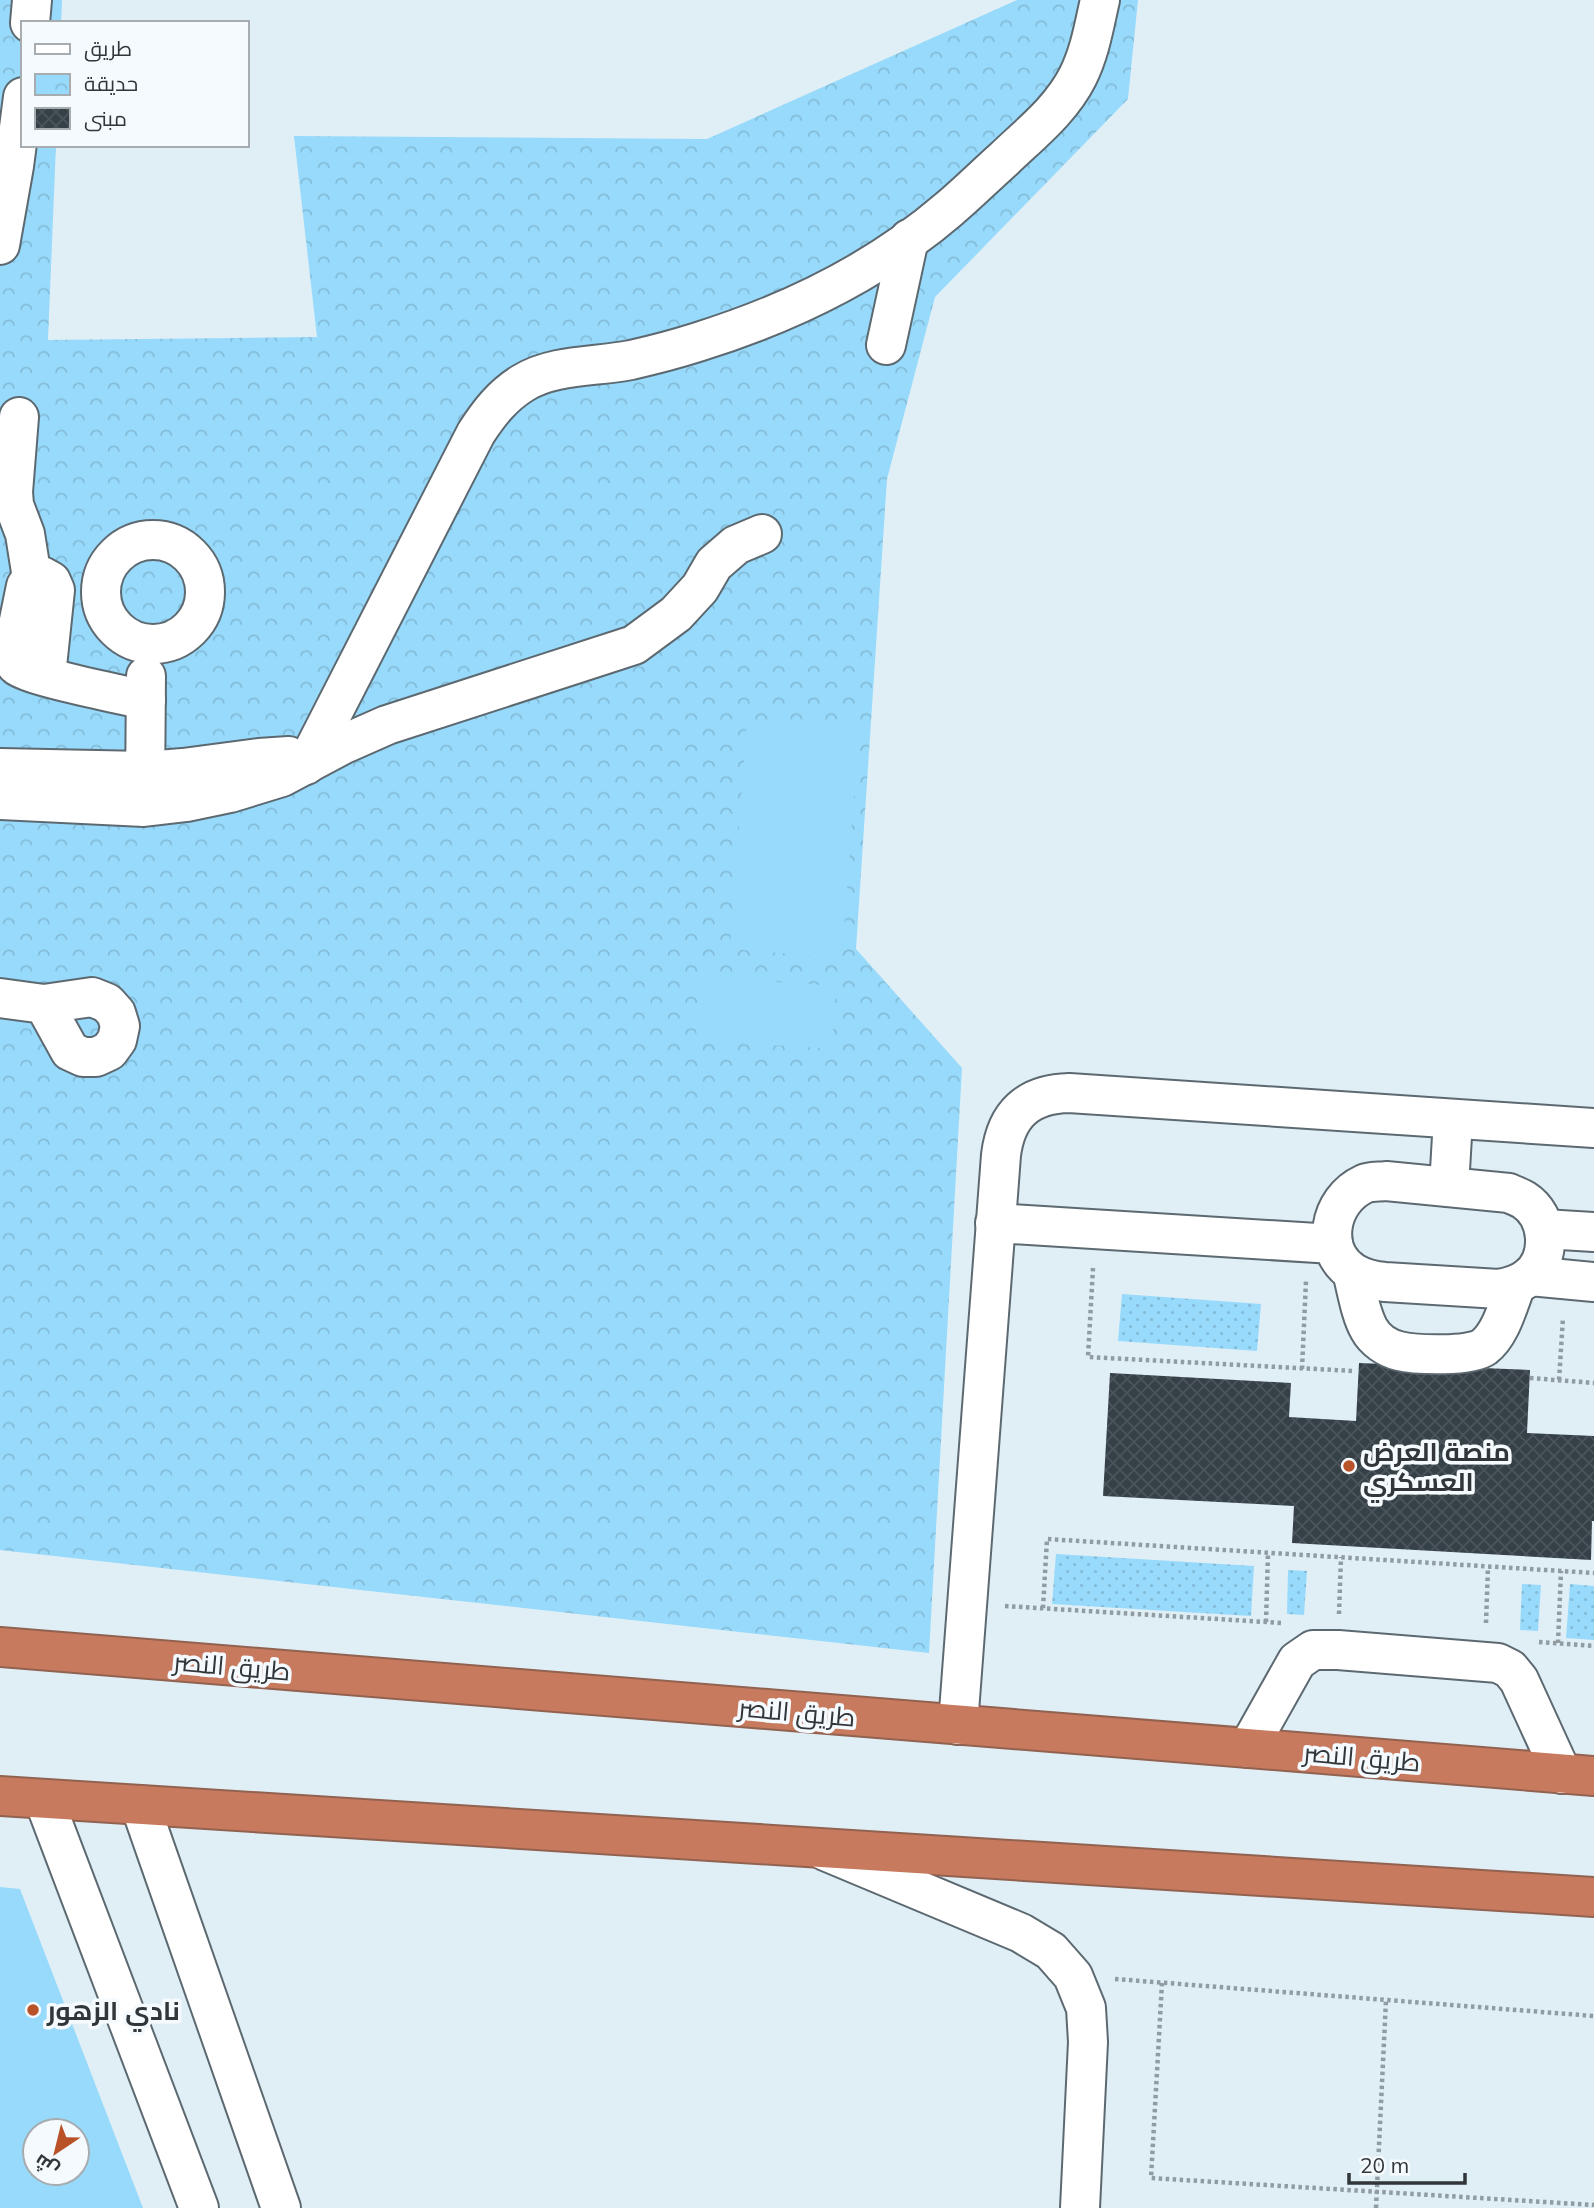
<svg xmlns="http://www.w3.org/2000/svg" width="1594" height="2208" viewBox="0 0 1594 2208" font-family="Mulish,Cairo,sans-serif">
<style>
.grass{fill:url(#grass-dots)}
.park{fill:url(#park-crowns)}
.pitch{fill:#98dafb;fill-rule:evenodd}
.building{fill:url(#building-cross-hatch)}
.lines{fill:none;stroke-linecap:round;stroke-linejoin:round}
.minor-casing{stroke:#5d6970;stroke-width:42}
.highway-casing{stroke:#926251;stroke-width:42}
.path{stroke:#919ca1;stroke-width:4.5;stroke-dasharray:3.5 3.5;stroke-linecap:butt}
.minor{stroke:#fff;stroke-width:38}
.highway{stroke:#c77a5e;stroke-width:38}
.poi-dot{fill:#b95229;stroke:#f5fafe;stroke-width:2.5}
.labels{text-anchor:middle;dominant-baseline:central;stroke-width:7;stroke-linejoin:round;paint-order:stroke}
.poi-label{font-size:26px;font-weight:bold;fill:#303639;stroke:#f5fafe;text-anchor:start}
.street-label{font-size:26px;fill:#303639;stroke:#f5fafe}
</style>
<defs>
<pattern id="grass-dots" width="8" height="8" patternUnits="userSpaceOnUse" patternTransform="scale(1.75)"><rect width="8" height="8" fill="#98dafb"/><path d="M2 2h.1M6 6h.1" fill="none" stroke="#83bcd8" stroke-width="1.8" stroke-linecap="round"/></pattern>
<pattern id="park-crowns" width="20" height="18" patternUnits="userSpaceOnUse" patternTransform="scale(1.75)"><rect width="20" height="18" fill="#98dafb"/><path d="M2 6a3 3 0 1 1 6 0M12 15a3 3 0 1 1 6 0" fill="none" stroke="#83bcd8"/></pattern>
<pattern id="building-cross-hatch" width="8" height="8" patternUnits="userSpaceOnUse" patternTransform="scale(1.75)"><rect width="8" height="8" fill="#354147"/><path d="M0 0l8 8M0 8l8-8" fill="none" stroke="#4a545a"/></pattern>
</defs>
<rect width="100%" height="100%" fill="#e0eff6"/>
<g class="grass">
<polygon points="1122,1294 1261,1304 1257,1351 1118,1341"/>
<polygon points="1056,1554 1254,1566 1251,1616 1052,1604"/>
<polygon points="1288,1570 1307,1571 1304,1615 1287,1614"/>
<polygon points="1522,1584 1541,1585 1538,1631 1520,1630"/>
<polygon points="1570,1584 1594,1586 1594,1640 1566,1638"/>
</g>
<polygon class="park" points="0,0 62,0 61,23 23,23 23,145 56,145 48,340 317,337 294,136 707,139 1017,0 1138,0 1128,99 935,297 887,479 856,949 962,1068 929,1653 0,1550"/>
<g class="pitch">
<polygon points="747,720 859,728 842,958 730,949"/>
<polygon points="700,977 836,986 832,1049 696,1040"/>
<path d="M 0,1887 L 20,1889 L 143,2208 L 0,2208 ZM 77,2131 L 77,2173 L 35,2173 L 35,2131 Z"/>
</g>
<polygon class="building" points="1359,1363 1530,1370 1527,1433 1594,1436 1594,1521 1592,1521 1591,1560 1292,1543 1294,1506 1103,1496 1110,1373 1291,1383 1289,1417 1356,1421"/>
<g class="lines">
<g class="minor-casing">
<g id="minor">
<polyline points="30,23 32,0"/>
<polyline points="0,245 14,166 23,97"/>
<polyline points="886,345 909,239"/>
<polyline points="19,417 13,492 14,505 25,534 32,578"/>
<circle cx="153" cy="592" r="52"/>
<path d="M 46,676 L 55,590 L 51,581 L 42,576 L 32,578 L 26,586 L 13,650 C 13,656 13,662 17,666 C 25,675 127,696 146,700"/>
<path d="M 306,765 L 476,433 C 489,413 502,396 523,383 C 554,364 596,367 631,360 C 653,355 676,349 698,342 C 788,314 877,271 949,209 C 968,193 986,175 1004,159 C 1031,133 1061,110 1078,76 C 1090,52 1094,26 1100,0"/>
<polyline points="0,768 145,771 183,768 259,758 289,756 298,761"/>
<polyline points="145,794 146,676"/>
<polyline points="0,800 144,807 187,802 230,793 282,777 344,744 387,725 634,645 676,614 700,588 714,564 736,545 762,534"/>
<polyline points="0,998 44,1004 92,997 107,1003 116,1013 120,1026 117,1040 109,1051 96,1057 83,1057 70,1051 44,1004"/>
<path d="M 1386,1181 L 1509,1193 C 1513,1195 1519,1197 1524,1200 C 1549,1216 1553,1257 1529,1277 C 1520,1284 1510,1287 1499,1289 L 1385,1282 C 1374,1281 1364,1279 1354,1273 C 1319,1251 1329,1200 1364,1184 C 1370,1181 1379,1182 1386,1181 Z"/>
<polyline points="1449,1187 1453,1119"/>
<polyline points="995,1223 1333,1244"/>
<polyline points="1544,1229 1594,1232"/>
<path d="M 1352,1272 C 1357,1290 1360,1313 1369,1329 C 1375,1340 1387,1348 1399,1351 C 1416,1355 1470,1357 1484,1347 C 1501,1334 1508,1305 1516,1285"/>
<polyline points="1530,1276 1594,1282"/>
<path d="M 958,1725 L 1001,1155 C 1006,1115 1027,1094 1069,1093 L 1594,1128"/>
<polyline points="1248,1748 1297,1661 1313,1650 1338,1650 1498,1663 1510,1669 1519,1680 1562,1774"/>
<polyline points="44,1800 199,2208"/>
<polyline points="140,1805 281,2208"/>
<polyline points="825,1851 1021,1933 1051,1951 1073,1976 1086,2008 1088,2042 1080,2208"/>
</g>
</g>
<g class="highway-casing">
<g id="highway">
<polyline points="0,1647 1594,1776"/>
<polyline points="0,1796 1594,1897"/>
</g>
</g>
<g class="path">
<polyline points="1093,1268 1088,1357 1354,1371"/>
<polyline points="1302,1369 1306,1281"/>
<polyline points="1530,1378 1594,1383"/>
<polyline points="1559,1380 1563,1318"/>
<polyline points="1005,1606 1282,1623"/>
<polyline points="1043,1608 1047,1539 1594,1573"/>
<polyline points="1339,1614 1341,1557"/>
<polyline points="1266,1622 1268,1553"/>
<polyline points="1486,1623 1488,1567"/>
<polyline points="1539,1642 1594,1646"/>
<polyline points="1558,1643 1561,1571"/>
<polyline points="1115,1979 1594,2016"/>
<polyline points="1162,1983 1151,2178 1594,2205"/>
<polyline points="1376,2208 1386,2000"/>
</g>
<use href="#minor" class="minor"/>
<use href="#highway" class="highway"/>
</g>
<g class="poi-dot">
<circle cx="1349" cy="1466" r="7"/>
<circle cx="33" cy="2010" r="7"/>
</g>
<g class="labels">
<g class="poi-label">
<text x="1363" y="1451">منصة العرض<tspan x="1363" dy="30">العسكري</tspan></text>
<text x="47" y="2010">نادي الزهور</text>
</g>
<g class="street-label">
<text transform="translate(232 1666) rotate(5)">طريق النصر</text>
<text transform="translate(797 1712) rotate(5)">طريق النصر</text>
<text transform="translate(1362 1757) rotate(5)">طريق النصر</text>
</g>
</g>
<rect x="21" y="21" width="228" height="126" fill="#f5fafe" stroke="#a6acaf" stroke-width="2"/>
<rect x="35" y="44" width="35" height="10" fill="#ffffff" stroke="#a6acaf" stroke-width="2"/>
<text x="84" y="56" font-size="21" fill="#303639">طريق</text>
<rect x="35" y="74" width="35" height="21" fill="url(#park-crowns)" stroke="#a6acaf" stroke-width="2"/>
<text x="84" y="91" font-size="21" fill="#303639">حديقة</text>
<rect x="35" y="108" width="35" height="21" fill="url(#building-cross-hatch)" stroke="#a6acaf" stroke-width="2"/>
<text x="84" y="126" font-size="21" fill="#303639">مبنى</text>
<g transform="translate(56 2152) rotate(215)"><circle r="33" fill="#f5fafe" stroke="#a6acaf" stroke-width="2"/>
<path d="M0-5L12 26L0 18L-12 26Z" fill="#b95229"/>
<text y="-10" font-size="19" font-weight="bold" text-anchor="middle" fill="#303639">ش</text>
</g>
<path d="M1349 2173v10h116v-10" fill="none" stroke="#303639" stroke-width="3.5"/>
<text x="1360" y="2173" font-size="21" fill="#303639" stroke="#f5fafe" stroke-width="5" paint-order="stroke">20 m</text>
</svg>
